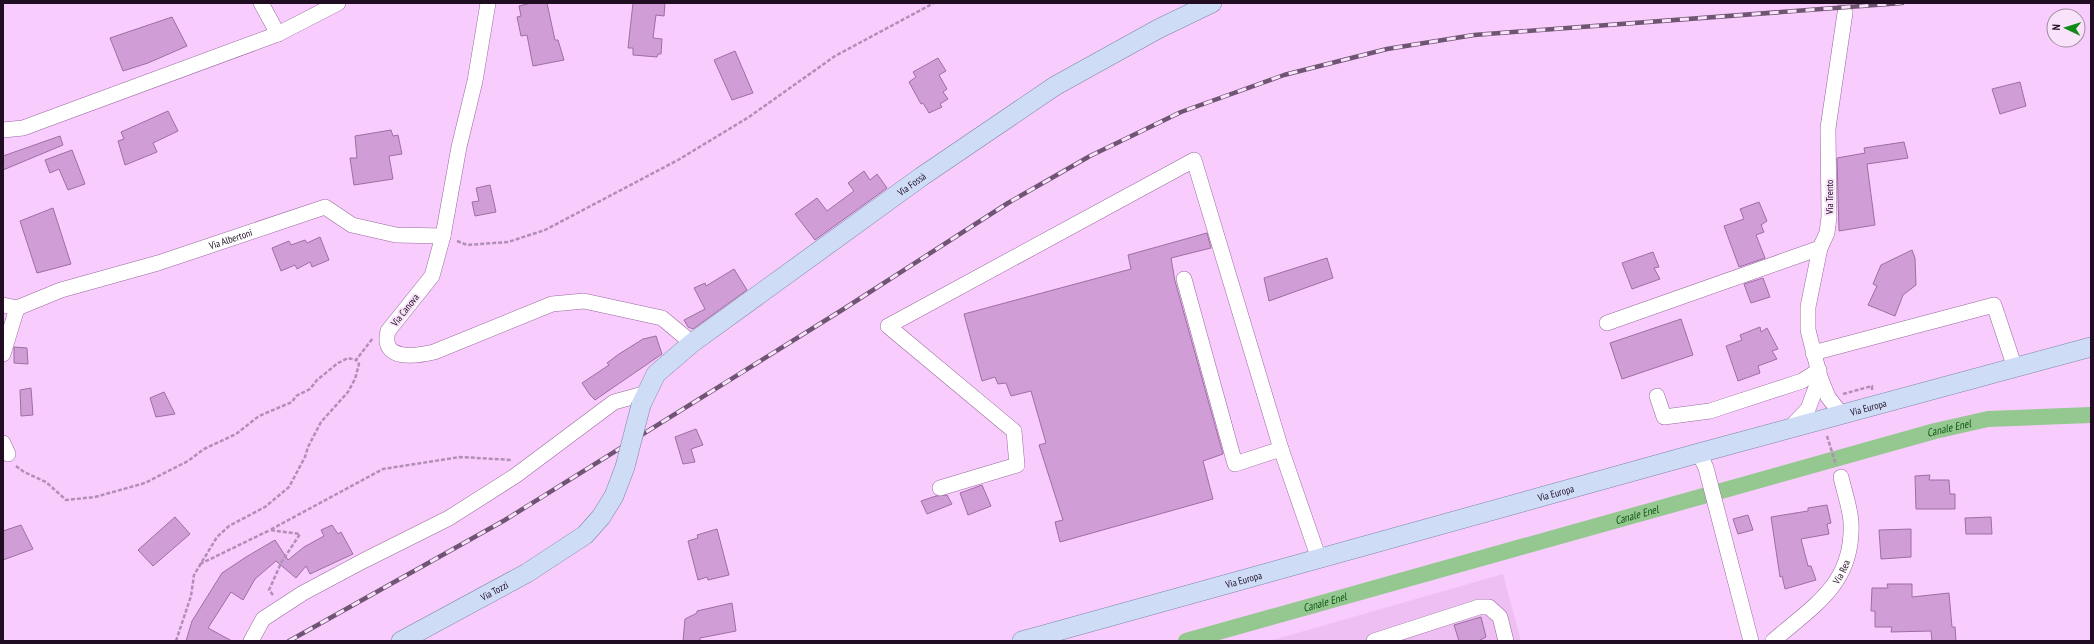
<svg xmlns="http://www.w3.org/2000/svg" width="2094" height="644" viewBox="0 0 2094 644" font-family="'PT Sans Narrow',sans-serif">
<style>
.built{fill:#eebff3}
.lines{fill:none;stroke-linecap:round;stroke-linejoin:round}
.canal{stroke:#95c791;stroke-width:16}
.building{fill:#d19dd7;stroke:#9e6da4}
.minor-tunnel{stroke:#d8b0dc;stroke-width:15;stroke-dasharray:15 8;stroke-linecap:butt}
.minor-casing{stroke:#99689f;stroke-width:16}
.major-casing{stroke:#7c84a8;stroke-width:20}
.path{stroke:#b18eb5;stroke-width:2.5;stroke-dasharray:4 2;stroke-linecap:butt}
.minor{stroke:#fff;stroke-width:15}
.major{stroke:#cedcf6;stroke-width:19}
.rail-casing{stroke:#705473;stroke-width:4.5}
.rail{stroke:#f9e3fb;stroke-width:3;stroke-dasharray:9;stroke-linecap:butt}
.major-bridge-casing{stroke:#7c84a8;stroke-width:20;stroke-linecap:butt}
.major-bridge{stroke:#cedcf6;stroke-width:19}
.labels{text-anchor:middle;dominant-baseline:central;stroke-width:4;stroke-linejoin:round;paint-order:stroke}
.street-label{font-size:10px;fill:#200d22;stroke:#f9e3fb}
.water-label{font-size:11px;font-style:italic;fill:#0d560f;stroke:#f9e3fb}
</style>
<rect width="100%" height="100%" fill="#f8cdfd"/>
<polygon class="built" points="1503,574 1521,641 1269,641"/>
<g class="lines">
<path class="canal" id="s1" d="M 1186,641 L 1935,431 L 1988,419 L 2091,415"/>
</g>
<g class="building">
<polygon points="531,3 547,3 555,40 558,40 564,60 533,66 527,35 521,36 517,17 521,16 519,6"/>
<polygon points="633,3 665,3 664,16 656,15 653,38 662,39 661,54 658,54 657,57 633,55 633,48 628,48"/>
<polygon points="172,17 187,46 148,63 123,71 110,38"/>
<polygon points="735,51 753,93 732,100 714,60"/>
<polygon points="938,58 946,71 939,75 947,89 943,92 948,99 940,104 942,107 929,113 923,103 921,104 909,82 916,77 913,72"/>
<polygon points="2020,82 2026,106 2000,114 1992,89"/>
<polygon points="168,111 178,131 153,143 157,152 125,165 118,141 124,139 121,132"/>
<polygon points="391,130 393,136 398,135 402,154 389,156 393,179 354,185 350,158 357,158 355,136"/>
<polygon points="60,136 63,145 3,170 3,156"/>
<polygon points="1904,142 1908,158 1867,164 1875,225 1839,231 1837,158 1865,153 1864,148"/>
<polygon points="72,150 85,184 68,190 59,169 50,173 45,160"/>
<polygon points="864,171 870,180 877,174 887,188 815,240 795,214 817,198 827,211 854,191 848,183"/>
<polygon points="490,185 496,212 475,216 472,202 479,201 476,188"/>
<polygon points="1759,202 1767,221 1761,225 1764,232 1756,235 1765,258 1739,267 1724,226 1744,219 1740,209"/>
<polygon points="53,208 71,264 37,273 20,221"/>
<polygon points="1207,233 1211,248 1171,258 1175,281 1223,454 1203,461 1213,499 1060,542 1055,522 1063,520 1039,445 1046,443 1031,391 1011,396 1006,383 998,384 995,377 982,381 964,314 1131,269 1128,255"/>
<polygon points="320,237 329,260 312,267 310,262 297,269 295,265 281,271 272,248 289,241 291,245 305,240 307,243"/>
<polygon points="1912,250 1915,258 1916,285 1903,295 1895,316 1868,305 1877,286 1873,284 1881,265"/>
<polygon points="1653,252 1659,267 1654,268 1660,279 1632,289 1622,263"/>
<polygon points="1327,258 1333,278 1269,301 1264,278"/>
<polygon points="734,269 747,290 693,329 688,327 684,320 705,309 694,288 705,283 706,286"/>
<polygon points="1763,278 1770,297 1751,303 1744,284"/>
<polygon points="1681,319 1693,355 1622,379 1610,343"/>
<polygon points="1760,327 1761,332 1767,328 1778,349 1772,351 1777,359 1758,366 1760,373 1738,381 1726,346 1742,340 1740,335"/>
<polygon points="656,336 662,354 595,400 590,395 582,383 609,365 607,363 619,354 643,339"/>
<polygon points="14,347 27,348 28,364 14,363"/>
<polygon points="31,388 33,415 21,416 20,390"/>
<polygon points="164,392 175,414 156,417 150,398"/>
<polygon points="696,429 703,445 691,449 695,462 683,464 675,437"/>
<polygon points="1930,475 1929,480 1949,480 1950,494 1955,494 1955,509 1916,509 1915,476"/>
<polygon points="982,485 991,506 968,515 960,493"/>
<polygon points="947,495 952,504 927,514 921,501 936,496"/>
<polygon points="1827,505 1831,523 1827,524 1829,534 1801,539 1808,566 1811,566 1816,580 1785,589 1782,576 1780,577 1771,517 1808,511 1808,508"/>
<polygon points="1748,515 1753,530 1738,534 1733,519"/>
<polygon points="175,517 190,534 153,566 138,550"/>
<polygon points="1991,517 1992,534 1966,534 1965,518"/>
<polygon points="21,525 33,549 3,560 3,531"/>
<polygon points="332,525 338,534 341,532 353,554 310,574 306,566 296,578 276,561 255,579 243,600 231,592 208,628 232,641 186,641 192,621 222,573 246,557 275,540 288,560 304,547 324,536 321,530"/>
<polygon points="717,529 729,575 708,580 707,577 698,580 688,541 698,538 697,535"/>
<polygon points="1911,529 1911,557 1881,559 1879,530"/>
<polygon points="1887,584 1912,584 1912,597 1949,593 1952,627 1955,627 1956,641 1932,641 1931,631 1891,632 1892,627 1875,627 1875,611 1871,611 1872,588 1888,588"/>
<polygon points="732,603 736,631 700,638 700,641 683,641 685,619 697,613 697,611"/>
<polygon points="1481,617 1486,637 1478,641 1459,641 1454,625"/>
</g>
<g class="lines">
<polyline class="minor-tunnel" points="1845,13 1845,3"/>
<g class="minor-casing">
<g id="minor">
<polyline points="261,3 278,34"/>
<path d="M 488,3 L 475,81 L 459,147 L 443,236 L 432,276 L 388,331 C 380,362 417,356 434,352 L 552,304 L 584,301 L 662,318 L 692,343"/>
<polyline points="3,130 23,128 278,34 338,3"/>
<polyline points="1184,279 1235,464 1281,449"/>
<path id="s2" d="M 3,305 L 17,308 L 61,290 L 158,263 L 325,207 L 352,225 L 396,235 L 443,236"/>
<polyline points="1607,323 1820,248"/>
<polyline points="1813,353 1994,305 2015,368"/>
<polyline points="3,354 17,308"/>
<polyline points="1657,396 1664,417 1710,411 1802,381 1819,370"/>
<polyline points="1842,415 1828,397 1820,377 1808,330 1808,307 1820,248 1827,233 1829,217 1828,128 1845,13"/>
<polyline points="1791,427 1808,409 1820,377"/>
<polyline points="3,443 8,454"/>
<polyline points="1699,453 1706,468 1751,641"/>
<polyline points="940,488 1017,465 1014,431 888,326 1194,160 1281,449 1319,559"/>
<polyline points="251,641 263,619 303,593 363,561 449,518 515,476 614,402 647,393"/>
<polyline points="1374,641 1479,607 1489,607 1500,617 1506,641"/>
<path id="s3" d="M 1773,641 C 1814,605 1854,584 1851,522 C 1850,507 1844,491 1841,477"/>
</g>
</g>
<g class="major-casing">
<g id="major">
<path id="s4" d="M 641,405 L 656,374 L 692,343 L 921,177 L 1055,86 L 1158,29 L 1212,3"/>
<path id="s5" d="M 401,641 L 527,573 L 585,535 L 601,517 L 614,496 L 625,467"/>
<path id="s6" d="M 1022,641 L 1699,453 L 2091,347"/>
</g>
</g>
<g class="path">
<polyline points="457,241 467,245 508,242 545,230 678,160 749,117 835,56 934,3"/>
<polyline points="1843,394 1872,386 1872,390"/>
<polyline points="1827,436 1836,465"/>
<polyline points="16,466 24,472 46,482 66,500 95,497 145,483 188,461 204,449 236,434 259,416 292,402 296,396 310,389 317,380 338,363 348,358 356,360 373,338"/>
<polyline points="200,564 270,530"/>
<polyline points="273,595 269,590 281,563 300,534 270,530 383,469 460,457 512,460"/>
<polyline points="176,641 191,596 194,575 217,537 229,526 265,507 289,487 305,457 308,447 321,422 348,392 355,379 359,364 356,360"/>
</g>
<use href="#minor" class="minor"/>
<use href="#major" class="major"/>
<g class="rail-casing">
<polyline id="rail" points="289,641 505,520 842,310 1008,203 1090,156 1181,112 1284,75 1387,49 1474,35 1902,3"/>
</g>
<use href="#rail" class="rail"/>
<g class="major-bridge-casing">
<polyline id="major-bridge" points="625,467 641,405"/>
</g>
<use href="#major-bridge" class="major-bridge"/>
</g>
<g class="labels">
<g class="street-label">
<text stroke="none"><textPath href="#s4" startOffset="353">Via Fossà</textPath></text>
<text transform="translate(1829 197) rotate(-90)">Via Trento</text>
<text stroke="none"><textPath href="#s2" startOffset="239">Via Albertoni</textPath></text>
<text transform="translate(405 310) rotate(-52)">Via Canova</text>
<text stroke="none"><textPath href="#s6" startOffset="878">Via Europa</textPath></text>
<text stroke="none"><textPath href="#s6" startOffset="554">Via Europa</textPath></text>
<text stroke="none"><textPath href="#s3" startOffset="98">Via Rea</textPath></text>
<text stroke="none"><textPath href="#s6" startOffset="230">Via Europa</textPath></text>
<text stroke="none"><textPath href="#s5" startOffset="106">Via Tozzi</textPath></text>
</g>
<g class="water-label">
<text stroke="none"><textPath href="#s1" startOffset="792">Canale Enel</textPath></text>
<text stroke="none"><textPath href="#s1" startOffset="468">Canale Enel</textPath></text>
<text stroke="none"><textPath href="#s1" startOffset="144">Canale Enel</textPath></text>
</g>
</g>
<rect width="2094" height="644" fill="none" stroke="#200d22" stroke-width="8"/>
<g transform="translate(2066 28) rotate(274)"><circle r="19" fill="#f9e3fb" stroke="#a28da4"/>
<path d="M0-3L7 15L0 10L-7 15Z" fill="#0f8b15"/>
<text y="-6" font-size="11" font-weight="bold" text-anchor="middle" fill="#200d22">N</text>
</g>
</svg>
